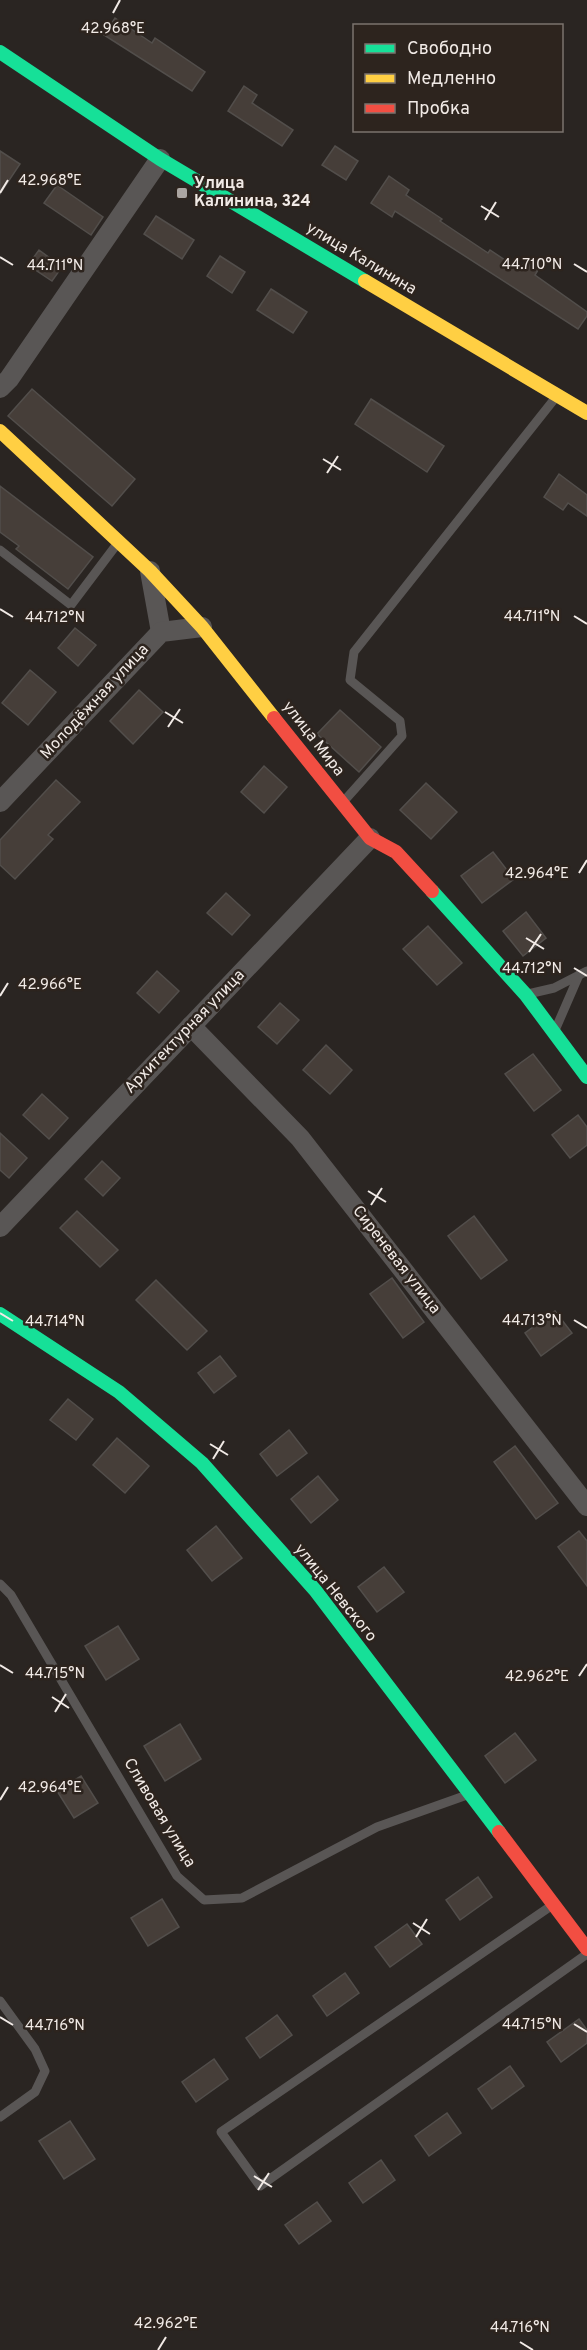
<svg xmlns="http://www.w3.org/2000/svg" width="587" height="2350" viewBox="0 0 587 2350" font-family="Overpass,sans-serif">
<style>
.building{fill:#463e39;stroke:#524e4b;stroke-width:1.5}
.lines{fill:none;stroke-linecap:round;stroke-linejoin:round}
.lane{stroke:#595655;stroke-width:9}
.street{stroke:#595655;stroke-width:20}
.fast{stroke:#16e098;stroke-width:14}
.slow{stroke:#ffcf43;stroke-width:14}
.jam{stroke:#f24e42;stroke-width:14}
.ticks{fill:none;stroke:#f1eae6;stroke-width:2}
.poi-dot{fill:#aba5a1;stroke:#2d241e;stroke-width:2}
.labels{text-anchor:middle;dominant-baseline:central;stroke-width:5;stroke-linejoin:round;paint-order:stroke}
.poi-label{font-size:16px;font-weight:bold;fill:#f1eae6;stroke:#2d241e;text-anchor:start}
.street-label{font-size:16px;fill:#f1eae6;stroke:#2d241e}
.ticks-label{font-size:15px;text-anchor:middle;fill:#f1eae6;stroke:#2d241e;stroke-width:5;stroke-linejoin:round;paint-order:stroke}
</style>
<rect width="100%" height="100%" fill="#2a2522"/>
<g class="building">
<polygon points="115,18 152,43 155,38 205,72 192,91 104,35"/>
<polygon points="244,86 257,95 252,103 293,130 282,146 228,111"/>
<polygon points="335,146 358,161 346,180 322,165"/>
<polygon points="0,151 20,164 0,194"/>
<polygon points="389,176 409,190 406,195 442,219 440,221 488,253 490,250 520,270 528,257 541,265 535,275 587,312 587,316 578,329 395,211 392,217 371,203"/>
<polygon points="57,185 103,217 91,235 44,203"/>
<polygon points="156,216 194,240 182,259 144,234"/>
<polygon points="39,250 62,267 52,281 28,265"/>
<polygon points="220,256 245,272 232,293 207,276"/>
<polygon points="271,289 307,312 293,333 257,310"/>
<polygon points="32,389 135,479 112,506 8,416"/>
<polygon points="371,399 444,446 427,472 355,424"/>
<polygon points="559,474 587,495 587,516 568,503 563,510 544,497"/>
<polygon points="0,486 93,557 68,589 16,549 19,546 0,532"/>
<polygon points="75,628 96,645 78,666 58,648"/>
<polygon points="30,670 56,692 28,725 2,703"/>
<polygon points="139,690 163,712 133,744 110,721"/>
<polygon points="340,710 381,747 359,772 317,734"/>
<polygon points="264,766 287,787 264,813 241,792"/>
<polygon points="56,780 80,802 48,835 53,839 15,879 0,865 0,840"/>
<polygon points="426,783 457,812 431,839 400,810"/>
<polygon points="493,852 514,879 482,903 461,876"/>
<polygon points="226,893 250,915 232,935 207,913"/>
<polygon points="526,912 546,938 523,956 503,931"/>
<polygon points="428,926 462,963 437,985 403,949"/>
<polygon points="157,971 179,991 159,1013 137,993"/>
<polygon points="280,1003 299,1020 277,1044 258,1027"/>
<polygon points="326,1045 352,1070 330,1094 303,1070"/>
<polygon points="533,1054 561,1090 534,1111 505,1074"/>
<polygon points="42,1094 68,1118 49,1139 23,1115"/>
<polygon points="578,1115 587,1127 587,1145 570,1158 552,1135"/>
<polygon points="0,1133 27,1158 9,1178 0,1170"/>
<polygon points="102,1161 120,1178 103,1196 85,1179"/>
<polygon points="77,1211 118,1250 100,1267 60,1228"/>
<polygon points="474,1216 507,1260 481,1279 448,1236"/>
<polygon points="392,1278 424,1322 403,1338 370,1294"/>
<polygon points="156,1280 207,1331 187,1350 136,1300"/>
<polygon points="555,1311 572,1333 541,1356 525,1333"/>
<polygon points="220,1356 236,1376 214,1393 198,1373"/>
<polygon points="68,1399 93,1419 76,1440 50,1420"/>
<polygon points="289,1430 307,1453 277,1476 260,1454"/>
<polygon points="117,1438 149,1466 125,1493 93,1465"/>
<polygon points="515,1446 558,1503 536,1519 494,1462"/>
<polygon points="318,1476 338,1500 311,1523 291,1499"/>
<polygon points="216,1526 242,1558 212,1581 187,1550"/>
<polygon points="579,1531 587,1541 587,1586 558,1547"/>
<polygon points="384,1567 404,1592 377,1612 358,1587"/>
<polygon points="118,1626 139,1659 106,1680 85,1646"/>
<polygon points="180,1724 201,1759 165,1781 144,1746"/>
<polygon points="515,1733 536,1760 505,1783 485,1756"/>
<polygon points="81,1776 98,1803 74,1818 57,1791"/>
<polygon points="478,1877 492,1897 460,1920 446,1900"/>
<polygon points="162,1899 179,1927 148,1946 131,1918"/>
<polygon points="407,1924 422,1944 390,1967 375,1947"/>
<polygon points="345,1973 359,1993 327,2016 313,1996"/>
<polygon points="277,2015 292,2035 260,2058 246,2038"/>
<polygon points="579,2019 587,2030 587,2043 561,2062 547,2042"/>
<polygon points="214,2059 228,2079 196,2102 182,2082"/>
<polygon points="510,2066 524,2086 492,2109 478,2089"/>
<polygon points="447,2113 461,2133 429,2156 415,2136"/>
<polygon points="70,2121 95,2159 64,2179 39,2141"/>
<polygon points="381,2160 395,2180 363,2203 349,2183"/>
<polygon points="317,2202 331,2221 299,2244 285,2225"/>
</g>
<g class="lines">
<g class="lane">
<polyline points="0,550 71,605 117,544"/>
<polyline points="344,801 402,736 400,721 350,680 354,652 556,397"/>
<polyline points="528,994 554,988 587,971"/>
<polyline points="556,1028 579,975"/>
<polyline points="0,1584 11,1595 177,1876 204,1900 242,1898 377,1827 467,1795"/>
<polyline points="551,1906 221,2132 260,2186 587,1954"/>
<polyline points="0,2001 35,2049 45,2071 35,2092 0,2117"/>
</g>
<g class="street">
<polyline points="0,388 9,379 160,159"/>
<polyline points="150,571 161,632"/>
<polyline points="0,802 161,632 202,627"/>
<polyline points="191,1026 300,1138 587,1506"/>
<polyline points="0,1227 370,838"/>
</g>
<g class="fast">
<polyline points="0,52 160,159 365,281"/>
<polyline points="432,891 526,995 587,1077"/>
<polyline points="0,1314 119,1392 202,1463 315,1590 499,1832"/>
</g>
<g class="slow">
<polyline points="365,281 587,413"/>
<polyline points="0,431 150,571 202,627 274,718"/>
</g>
<g class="jam">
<polyline points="274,718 370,838 396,852 432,891"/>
<polyline points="499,1832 587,1949"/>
</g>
</g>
<path class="ticks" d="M 113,13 L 120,0M 0,193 L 8,180M 481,206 L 499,217M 485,220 L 496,202M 0,257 L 13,265M 574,264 L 587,272M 323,459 L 341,470M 327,473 L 338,456M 0,609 L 13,617M 574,616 L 587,624M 165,712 L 183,723M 168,727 L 180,709M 579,873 L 587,860M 526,938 L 544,949M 529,952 L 541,934M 574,968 L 587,976M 0,996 L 8,983M 368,1191 L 386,1202M 371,1205 L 382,1188M 0,1313 L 13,1321M 574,1320 L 587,1328M 210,1444 L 228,1455M 213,1459 L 224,1441M 0,1665 L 13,1673M 579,1676 L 587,1664M 52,1697 L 69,1708M 55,1712 L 66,1694M 0,1800 L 8,1787M 413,1923 L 430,1934M 416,1937 L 427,1919M 0,2017 L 13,2025M 574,2024 L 587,2032M 254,2176 L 272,2187M 258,2190 L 269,2173M 520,2342 L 533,2350M 158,2350 L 166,2337"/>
<rect class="poi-dot" x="176" y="187" width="12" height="12" rx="3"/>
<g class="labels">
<g class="poi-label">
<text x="194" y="184">Улица<tspan x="194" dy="18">Калинина, 324</tspan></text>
</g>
<g class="street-label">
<text transform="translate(361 259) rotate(31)">улица Калинина</text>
<text transform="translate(95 702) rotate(-47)">Молодёжная улица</text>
<text transform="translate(313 739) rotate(52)">улица Мира</text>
<text transform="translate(185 1032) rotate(-46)">Архитектурная улица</text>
<text transform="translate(396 1260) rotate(52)">Сиреневая улица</text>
<text transform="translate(335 1593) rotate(51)">улица Невского</text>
<text transform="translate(159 1813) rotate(59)">Сливовая улица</text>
</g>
</g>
<g class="ticks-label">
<text x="113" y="33">42.968°E</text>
<text x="50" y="185">42.968°E</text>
<text x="532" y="269">44.710°N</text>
<text x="55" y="270">44.711°N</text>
<text x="532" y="621">44.711°N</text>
<text x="55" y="622">44.712°N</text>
<text x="537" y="878">42.964°E</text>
<text x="532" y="973">44.712°N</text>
<text x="50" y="989">42.966°E</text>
<text x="532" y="1325">44.713°N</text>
<text x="55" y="1326">44.714°N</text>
<text x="55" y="1678">44.715°N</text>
<text x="537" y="1681">42.962°E</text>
<text x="50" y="1792">42.964°E</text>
<text x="532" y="2029">44.715°N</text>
<text x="55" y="2030">44.716°N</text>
<text x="166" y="2328">42.962°E</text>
<text x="520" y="2332">44.716°N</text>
</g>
<rect x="353" y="24" width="210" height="108" fill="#2d241e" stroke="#7b736e" stroke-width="1.5"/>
<rect x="365" y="44" width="30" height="9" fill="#16e098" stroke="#7b736e" stroke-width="1.5"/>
<text x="407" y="54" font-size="18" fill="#f1eae6">Свободно</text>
<rect x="365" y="74" width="30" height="9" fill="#ffcf43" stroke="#7b736e" stroke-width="1.5"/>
<text x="407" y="84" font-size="18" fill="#f1eae6">Медленно</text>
<rect x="365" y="104" width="30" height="9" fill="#f24e42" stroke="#7b736e" stroke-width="1.5"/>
<text x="407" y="114" font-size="18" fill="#f1eae6">Пробка</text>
</svg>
